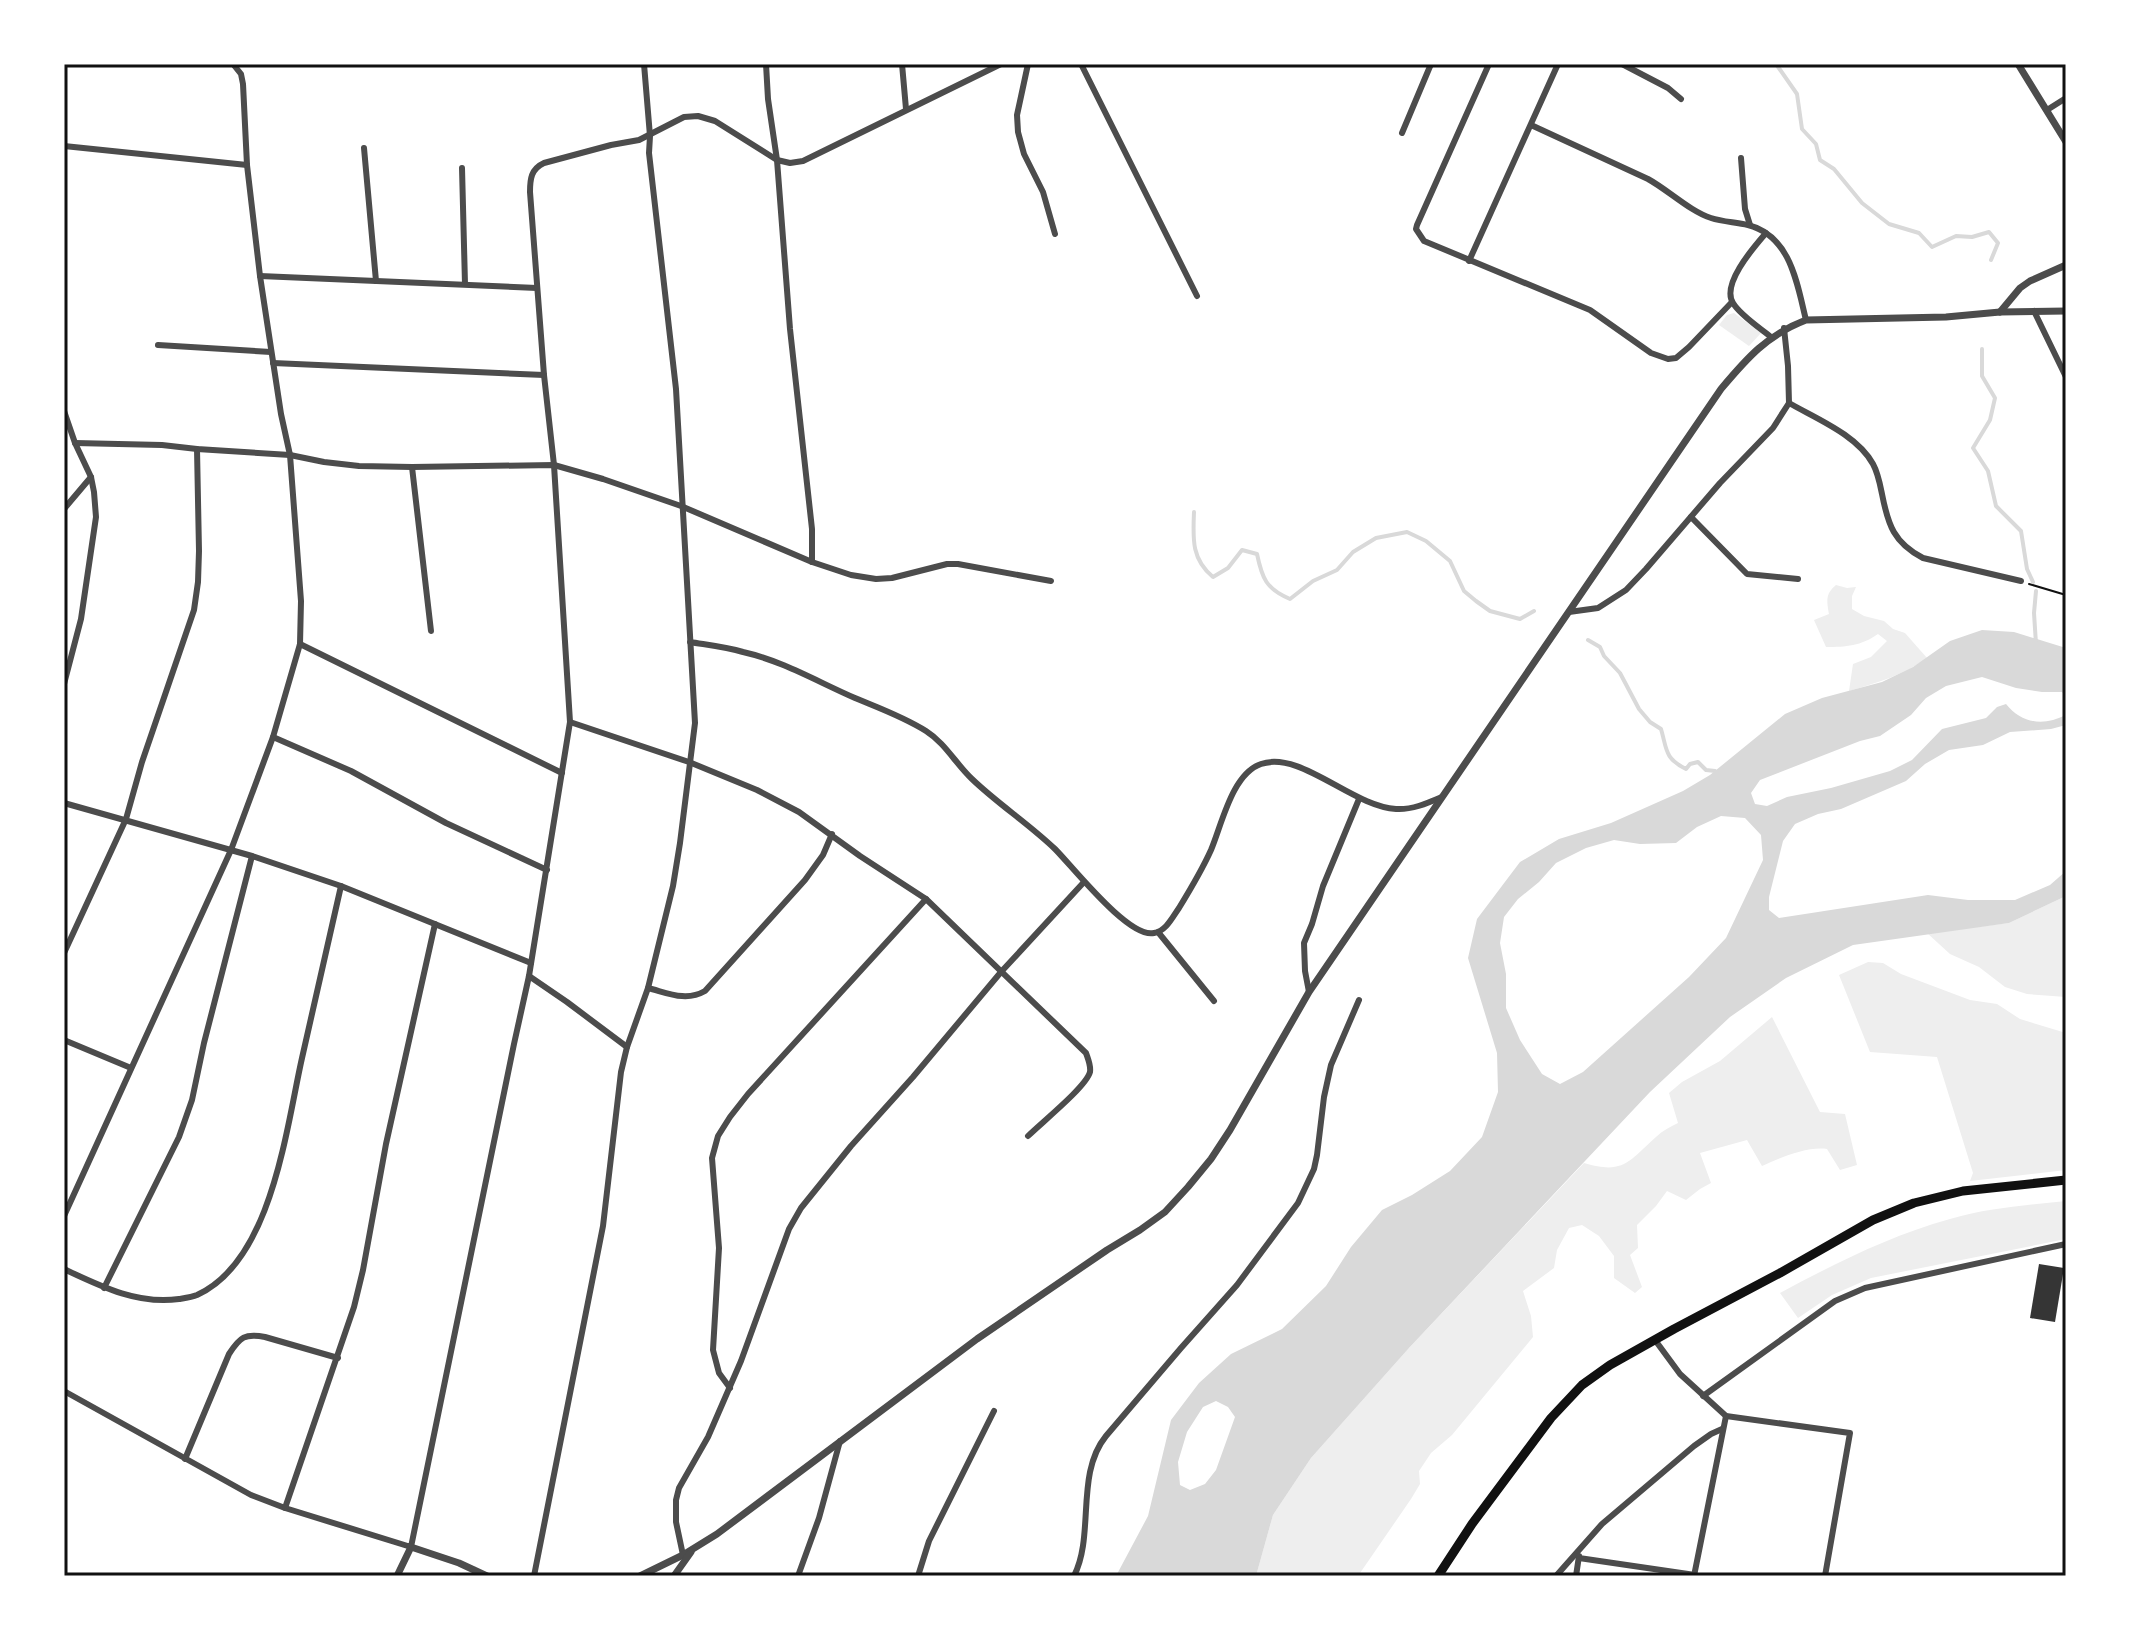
<svg xmlns="http://www.w3.org/2000/svg" width="2130" height="1640" viewBox="0 0 2130 1640" font-family="Jost,sans-serif">
<style>
.green{fill:#eee}
.water{fill:#d9d9d9;fill-rule:evenodd}
.lines{fill:none;stroke-linecap:round;stroke-linejoin:round}
.stream{stroke:#d9d9d9;stroke-width:4}
.building{fill:#353535}
.path{stroke:#111;stroke-width:2}
.minor{stroke:#4c4c4c;stroke-width:6}
.tertiary{stroke:#4c4c4c;stroke-width:7}
.primary{stroke:#111;stroke-width:9}
.neatline{fill:none;stroke:#111;stroke-width:3}
</style>
<rect width="100%" height="100%" fill="#fff"/>
<g class="green">
<polygon points="1734,313 1761,333 1749,346 1719,325 1727,315"/>
<path d="M 1836,585 L 1847,588 L 1856,587 L 1852,596 L 1852,609 L 1864,616 L 1884,621 L 1893,629 L 1905,633 L 1927,658 C 1903,675 1877,683 1849,691 L 1853,664 L 1871,657 L 1887,641 L 1878,634 C 1861,646 1846,647 1826,647 L 1814,620 L 1829,614 C 1827,601 1825,594 1836,585 Z"/>
<polygon points="2066,896 2066,997 2027,994 2005,987 1979,967 1950,954 1927,933 2009,923"/>
<polygon points="1868,962 1883,963 1901,974 1970,1000 1997,1004 2020,1019 2066,1033 2066,1170 1970,1181 1973,1173 1937,1057 1870,1052 1839,975"/>
<path d="M 1772,1017 L 1820,1112 L 1845,1114 L 1857,1165 L 1840,1170 L 1827,1149 C 1808,1146 1779,1158 1762,1166 L 1747,1140 L 1700,1153 L 1711,1183 L 1700,1189 L 1686,1200 L 1667,1191 L 1656,1206 L 1637,1225 L 1638,1248 L 1630,1255 L 1642,1287 L 1635,1293 L 1614,1278 L 1614,1256 L 1599,1236 L 1582,1225 L 1569,1228 L 1557,1250 L 1554,1268 L 1523,1291 L 1531,1316 L 1533,1337 L 1452,1435 L 1431,1453 L 1419,1471 L 1420,1484 L 1411,1499 L 1358,1576 L 1256,1576 L 1273,1515 L 1311,1458 L 1409,1348 L 1584,1163 C 1624,1175 1629,1161 1656,1137 C 1662,1131 1670,1127 1678,1123 L 1669,1093 L 1682,1082 L 1720,1061 Z"/>
<path d="M 2066,1201 L 2066,1239 L 1871,1278 L 1832,1295 L 1798,1318 L 1780,1293 C 1834,1264 1889,1236 1950,1219 C 1987,1208 2027,1205 2066,1201 Z"/>
</g>
<path class="water" d="M 1982,630 L 2014,632 L 2066,648 L 2066,696 L 2062,692 L 2042,692 L 2016,688 L 1982,677 L 1946,686 L 1926,698 L 1911,715 L 1880,736 L 1860,741 L 1760,780 L 1751,793 L 1755,804 L 1767,806 L 1787,797 L 1831,788 L 1890,771 L 1912,760 L 1942,729 L 1986,718 L 1997,707 L 2006,704 C 2022,724 2044,726 2066,715 L 2066,725 L 2051,729 L 2010,732 L 1983,745 L 1949,750 L 1925,764 L 1906,781 L 1841,809 L 1818,814 L 1795,824 L 1783,841 L 1769,897 L 1769,910 L 1779,918 L 1928,895 L 1968,900 L 2015,900 L 2050,885 L 2066,871 L 2066,896 L 2009,923 L 1853,945 L 1786,978 L 1730,1017 L 1650,1092 L 1409,1348 L 1311,1458 L 1273,1515 L 1256,1576 L 1116,1576 L 1148,1516 L 1171,1420 L 1199,1383 L 1231,1354 L 1282,1329 L 1326,1286 L 1351,1247 L 1382,1210 L 1412,1195 L 1450,1171 L 1482,1137 L 1498,1092 L 1497,1053 L 1468,958 L 1477,919 L 1520,862 L 1559,839 L 1611,823 L 1683,791 L 1710,775 L 1785,714 L 1822,698 L 1882,682 L 1913,667 L 1950,641 ZM 1721,816 L 1745,818 L 1761,835 L 1763,860 L 1726,938 L 1689,977 L 1583,1072 L 1560,1084 L 1542,1074 L 1520,1040 L 1506,1008 L 1506,974 L 1500,943 L 1504,917 L 1518,899 L 1539,882 L 1556,863 L 1586,848 L 1614,840 L 1640,844 L 1676,843 L 1697,827 ZM 1216,1401 L 1228,1407 L 1235,1417 L 1216,1470 L 1205,1484 L 1190,1490 L 1180,1485 L 1178,1462 L 1187,1432 L 1203,1407 Z"/>
<g class="lines">
<g class="stream">
<polyline points="1776,64 1797,94 1802,129 1816,144 1820,160 1834,169 1862,203 1889,224 1919,233 1932,247 1956,236 1972,237 1989,232 1998,243 1991,260"/>
<polyline points="1982,349 1982,376 1995,398 1990,420 1973,448 1988,471 1996,506 2021,531 2027,569 2033,582"/>
<path d="M 1194,512 C 1193,538 1191,559 1213,577 L 1228,568 L 1242,550 L 1257,554 C 1262,578 1266,589 1290,599 L 1313,581 L 1337,570 L 1353,552 L 1376,538 L 1407,532 L 1426,541 L 1450,561 L 1464,591 L 1476,601 L 1490,611 L 1520,619 L 1534,611"/>
<polyline points="2036,591 2034,613 2036,644"/>
<path d="M 1588,640 L 1600,647 L 1604,656 L 1620,673 L 1639,709 L 1650,722 L 1661,729 C 1667,749 1664,758 1686,769 L 1690,764 L 1698,762 L 1706,770 L 1715,771 L 1716,773"/>
</g>
</g>
<polygon class="building" points="2039,1264 2064,1268 2055,1322 2030,1318"/>
<g class="lines">
<polyline class="path" points="2029,584 2066,595"/>
<g class="minor">
<polyline points="766,64 768,99 777,160 790,329 812,529 812,562"/>
<polyline points="902,64 906,109"/>
<polyline points="1028,64 1017,115 1018,132 1024,154 1043,192 1055,234"/>
<polyline points="1081,64 1197,296"/>
<polyline points="1489,64 1417,225 1416,229 1424,241 1590,310 1651,353 1668,359 1676,358 1689,347 1732,302"/>
<polyline points="1622,64 1668,88 1681,99"/>
<polyline points="2047,110 2066,98"/>
<path d="M 1531,125 L 1648,179 C 1668,190 1691,212 1711,218 C 1723,222 1736,222 1748,225 C 1791,236 1797,284 1806,320"/>
<polyline points="1402,133 1431,64"/>
<polyline points="64,146 247,165"/>
<polyline points="364,148 376,281"/>
<polyline points="1741,158 1745,209 1750,225"/>
<polyline points="462,168 465,284"/>
<path d="M 1766,233 C 1754,247 1721,284 1733,303 C 1740,315 1760,328 1771,337"/>
<polyline points="1469,261 1558,64"/>
<polyline points="260,276 537,288"/>
<polyline points="2034,311 2066,377"/>
<polyline points="158,345 271,352"/>
<polyline points="273,363 544,375"/>
<path d="M 1789,403 C 1817,419 1857,435 1873,464 C 1878,473 1880,484 1882,494 C 1888,525 1894,543 1923,558 L 2021,581"/>
<polyline points="64,411 75,443 91,477 94,492 96,517 81,619 64,684"/>
<polyline points="75,443 162,445 197,449 290,455 324,462 359,466 412,467 554,465 603,479 681,506 812,562 851,575 876,579 892,578 947,564 958,564 1051,581"/>
<polyline points="412,467 431,631"/>
<polyline points="64,509 91,477"/>
<polyline points="1691,517 1747,574 1798,579"/>
<polyline points="1569,612 1598,608 1626,590 1646,569 1720,483 1773,428 1789,403 1788,366 1784,328"/>
<path d="M 690,642 C 708,645 726,647 743,652 C 783,661 818,682 855,698 C 879,708 904,717 926,731 C 945,743 956,764 972,779 C 998,804 1029,824 1055,849 C 1073,867 1129,939 1154,933 C 1166,931 1172,918 1179,908 C 1190,890 1202,870 1211,850 C 1222,824 1232,774 1261,764 C 1300,750 1353,807 1396,809 C 1412,810 1428,803 1442,797"/>
<polyline points="300,644 562,773"/>
<path d="M 570,722 L 689,762 L 757,790 L 799,812 L 860,856 L 926,899 L 1086,1053 C 1088,1059 1091,1065 1090,1072 C 1086,1087 1041,1123 1028,1136"/>
<polyline points="273,737 351,771 446,823 547,870"/>
<polyline points="64,803 252,856 341,886 531,963"/>
<polyline points="1158,932 1214,1001"/>
<polyline points="64,953 126,819 142,762 194,610 198,582 199,551 197,449"/>
<polyline points="529,976 567,1002 627,1047"/>
<path d="M 648,988 C 668,993 686,1002 705,991 L 805,880 L 823,855 L 832,834"/>
<polyline points="1309,992 1305,971 1304,943 1312,924 1323,886 1359,799"/>
<polyline points="64,1040 131,1068"/>
<polyline points="64,1216 231,850 273,737 300,644 301,601 290,455 281,414 260,276 247,165 243,84 241,74 233,64"/>
<path d="M 64,1269 C 100,1286 138,1305 179,1299 C 185,1298 192,1297 197,1295 C 272,1261 286,1129 302,1058 C 315,1001 328,943 341,886"/>
<polyline points="104,1288 179,1137 192,1100 204,1043 252,856"/>
<polyline points="1655,1340 1680,1374 1726,1416 1850,1433 1825,1576"/>
<polyline points="730,1388 719,1373 713,1350 719,1248 712,1158 718,1136 730,1117 748,1094 926,899"/>
<path d="M 64,1391 L 251,1495 L 285,1508 L 411,1547 L 514,1044 L 529,976 L 570,722 L 554,465 L 544,375 L 530,192 C 530,179 531,169 544,163 L 611,145 L 639,140 L 684,117 L 698,116 L 715,121 L 777,160 L 790,163 L 803,161 L 1001,64"/>
<polyline points="1703,1396 1835,1301 1865,1288 2066,1244"/>
<path d="M 185,1459 L 229,1354 C 240,1337 245,1333 265,1337 L 338,1358"/>
<polyline points="285,1508 354,1307 363,1270 386,1144 435,924"/>
<polyline points="683,1555 676,1522 676,1500 679,1488 708,1437 741,1361 789,1229 801,1208 851,1146 913,1077 1001,972 1084,882"/>
<polyline points="1579,1558 1695,1575"/>
<polyline points="534,1576 603,1226 621,1072 627,1047 648,988 673,886 680,843 695,723 676,389 649,153 650,136 644,64"/>
<polyline points="798,1576 819,1518 840,1441"/>
<polyline points="918,1576 929,1541 994,1411"/>
<path d="M 1074,1576 C 1095,1535 1075,1474 1106,1436 L 1181,1348 L 1237,1285 L 1298,1203 L 1314,1169 L 1317,1155 L 1324,1097 L 1331,1065 L 1359,1000"/>
<polyline points="1556,1576 1602,1524 1694,1446 1711,1434 1722,1429"/>
<polyline points="1576,1576 1579,1556"/>
<polyline points="1694,1576 1726,1416"/>
</g>
<g class="tertiary">
<polyline points="2018,64 2066,142"/>
<polyline points="2000,312 2020,288 2030,281 2066,265"/>
<polyline points="397,1576 411,1547 459,1563 487,1576"/>
<path d="M 640,1576 L 683,1555 L 717,1534 L 977,1339 L 1107,1250 L 1140,1230 L 1165,1212 L 1188,1187 L 1211,1159 L 1230,1130 L 1309,992 L 1721,389 C 1747,358 1767,335 1806,320 L 1946,317 L 2000,312 L 2066,311"/>
<polyline points="674,1576 691,1552"/>
</g>
<polyline class="primary" points="1438,1576 1472,1524 1551,1418 1582,1385 1610,1365 1674,1329 1780,1273 1873,1220 1914,1203 1963,1191 2066,1180"/>
</g>
<rect width="2130" height="1640" fill="none" stroke="#ffffff" stroke-width="132"/>
<rect x="66" y="66" width="1998" height="1508" class="neatline"/>
</svg>
